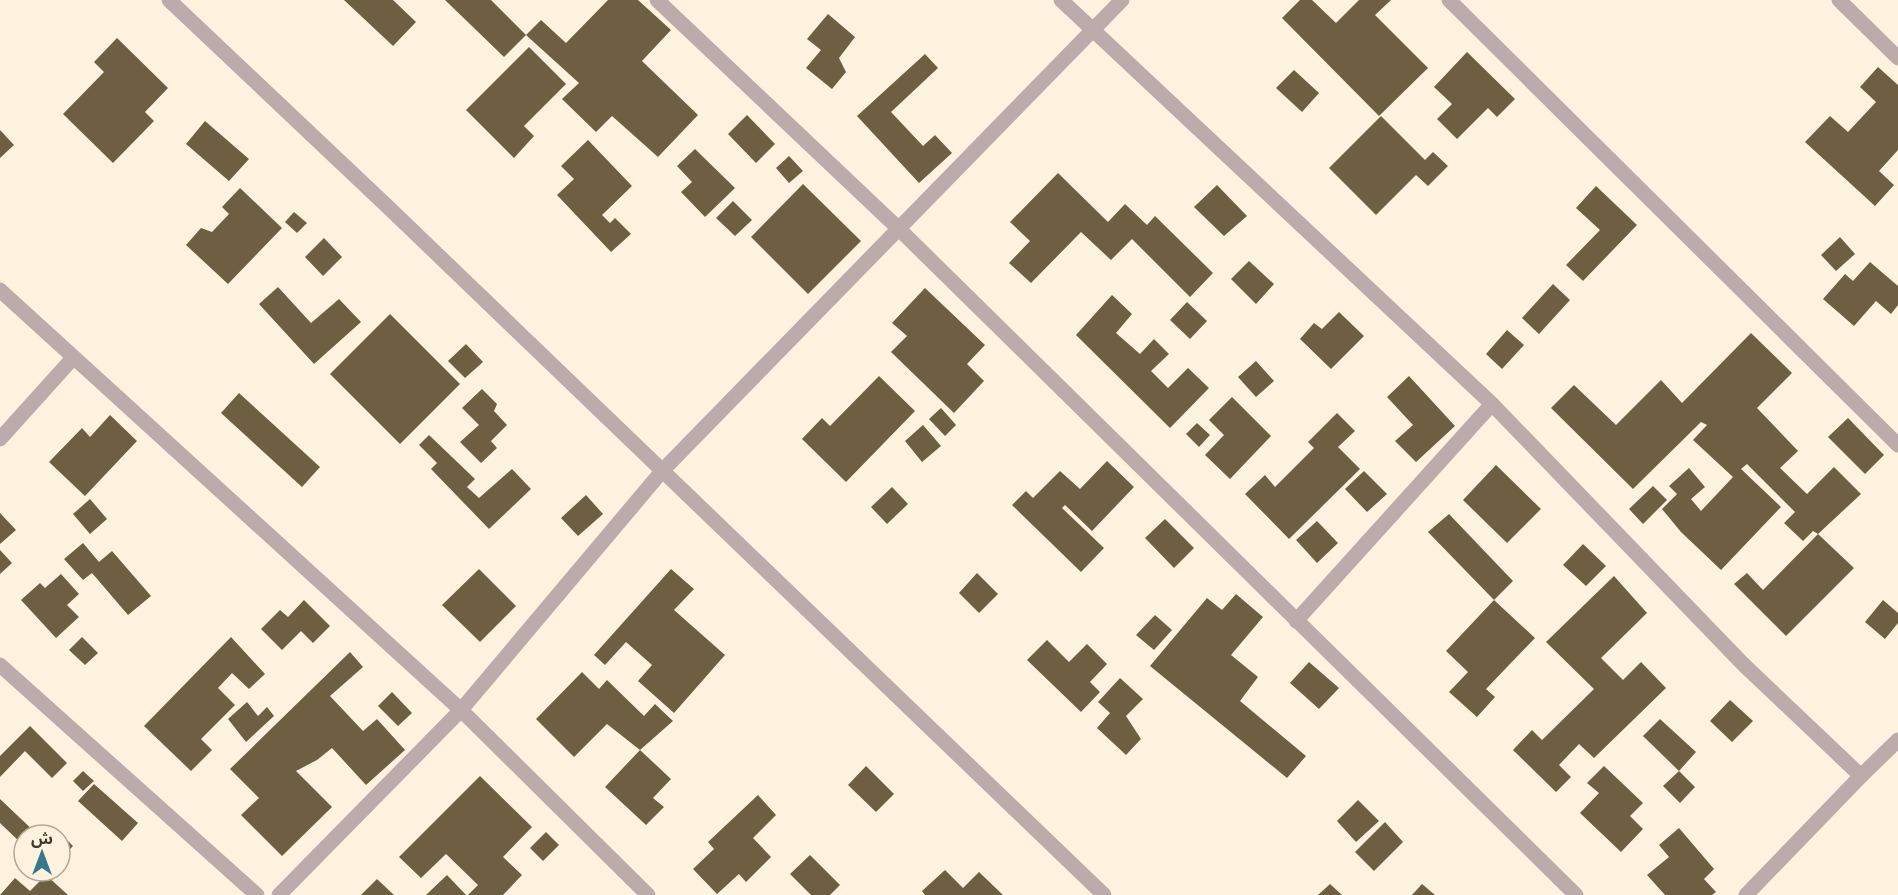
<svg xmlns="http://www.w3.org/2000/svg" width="1898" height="895" viewBox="0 0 1898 895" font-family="'PT Sans Narrow','Noto Sans Arabic',sans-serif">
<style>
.building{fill:#6f5f42}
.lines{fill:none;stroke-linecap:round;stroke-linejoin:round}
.minor{stroke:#bdaaaa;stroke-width:15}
</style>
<rect width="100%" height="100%" fill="#fff3df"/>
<g class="building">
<polygon points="344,0 393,0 416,22 393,46"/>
<polygon points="445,0 491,0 526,35 504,57"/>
<polygon points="608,0 638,0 671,30 642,61 698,115 658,157 612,116 596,132 562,99 579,83 526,35 541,20 566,43"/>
<polygon points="1300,0 1312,0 1336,23 1359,0 1391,0 1375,15 1428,68 1379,116 1282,18"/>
<polygon points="828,14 855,37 839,58 846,72 832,89 806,68 821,50 807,39"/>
<polygon points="117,38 168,88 145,112 154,121 113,163 63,114 104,72 94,62"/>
<polygon points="529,47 566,84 524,126 534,136 514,158 466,110"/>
<polygon points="1467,52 1515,99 1497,117 1488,108 1457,139 1437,119 1452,104 1434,87"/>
<polygon points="925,54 938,68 891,112 923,146 935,135 952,153 919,183 857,116"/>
<polygon points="1878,67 1898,85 1898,150 1879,171 1894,185 1875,206 1805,142 1830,116 1848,132 1876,102 1860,87"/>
<polygon points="1294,70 1319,93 1302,112 1276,88"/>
<polygon points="747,115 775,144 756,163 728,134"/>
<polygon points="1381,116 1425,160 1433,152 1448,166 1428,186 1416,175 1376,215 1329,168"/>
<polygon points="205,121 249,159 229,181 186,144"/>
<polygon points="0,130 14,145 0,158"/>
<polygon points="588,140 632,186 602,215 610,223 615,218 631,234 611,252 557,195 574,179 561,166"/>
<polygon points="695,149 735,188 705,217 681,192 692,182 677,166"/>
<polygon points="789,156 803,171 789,183 776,168"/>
<polygon points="1058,173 1108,222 1125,204 1147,225 1155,216 1213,273 1190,297 1132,239 1111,260 1081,232 1031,283 1009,263 1030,241 1010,222"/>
<polygon points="803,184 861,241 808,294 751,237"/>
<polygon points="1217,185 1247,216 1224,236 1194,207"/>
<polygon points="1596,186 1637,225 1583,281 1566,265 1600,230 1576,208"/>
<polygon points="240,188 282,228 228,284 186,245 201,228 212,232 229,214 222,207"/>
<polygon points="733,201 752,220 735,236 716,218"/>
<polygon points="294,212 307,223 297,233 285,222"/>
<polygon points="1840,237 1855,254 1836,271 1821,255"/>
<polygon points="324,238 342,257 323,276 305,257"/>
<polygon points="1249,261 1274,284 1256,304 1231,279"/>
<polygon points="1870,262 1898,286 1898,305 1891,314 1876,301 1854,326 1823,299 1845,274 1853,281"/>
<polygon points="1553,284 1570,300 1539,334 1522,318"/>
<polygon points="278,287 311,323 339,299 361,322 314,364 259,304"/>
<polygon points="925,288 985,345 967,364 984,381 954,413 891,352 907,336 892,323"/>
<polygon points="1112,295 1132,314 1116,333 1140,354 1154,339 1169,354 1151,371 1168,388 1188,368 1209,388 1170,428 1076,335"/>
<polygon points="1187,302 1207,321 1190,339 1170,320"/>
<polygon points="1339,312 1364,336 1331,369 1300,339 1314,323 1322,329"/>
<polygon points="390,314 460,384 400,444 330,374"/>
<polygon points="1507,330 1524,345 1502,369 1486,354"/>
<polygon points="1751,333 1792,373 1757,408 1798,451 1780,468 1807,494 1834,467 1861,494 1818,534 1813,531 1803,541 1784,523 1795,512 1747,464 1741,469 1781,507 1721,570 1681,532 1662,509 1677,494 1669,486 1689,468 1705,487 1691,499 1701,511 1733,477 1693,440 1707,425 1701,422 1633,489 1551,408 1574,385 1616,425 1661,380 1682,403"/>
<polygon points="466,344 483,362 465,378 448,361"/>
<polygon points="1256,361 1274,381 1256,397 1238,377"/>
<polygon points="879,376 915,411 846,482 802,439 822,418 830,426"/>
<polygon points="1409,376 1455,426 1416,462 1395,441 1413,425 1387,397"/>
<polygon points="482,389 497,404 494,411 507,425 491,441 497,448 481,463 460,442 479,425 462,408"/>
<polygon points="239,393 320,467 302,487 221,413"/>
<polygon points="1232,397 1271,436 1230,479 1205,455 1224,435 1209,420"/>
<polygon points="941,408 956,425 945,436 929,419"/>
<polygon points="1337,413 1355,431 1338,447 1360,469 1289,539 1245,494 1265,475 1275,487 1314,448 1308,442"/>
<polygon points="110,415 137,441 85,496 49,462 82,428 90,437"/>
<polygon points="1848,418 1884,455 1865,474 1828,437"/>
<polygon points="1197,423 1210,435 1199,447 1186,434"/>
<polygon points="923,425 941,446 922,462 905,441"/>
<polygon points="429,435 475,479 467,487 479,498 512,469 531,489 489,529 431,469 437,463 419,445"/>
<polygon points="1107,461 1134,487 1092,531 1065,505 1062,508 1104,548 1081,572 1012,505 1026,491 1033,498 1060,471 1080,489"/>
<polygon points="1496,465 1541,509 1507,543 1463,500"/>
<polygon points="1364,471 1387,494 1367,512 1345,489"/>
<polygon points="1653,486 1667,500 1643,524 1629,509"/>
<polygon points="892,487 908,504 887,524 871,507"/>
<polygon points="586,495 603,514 578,536 561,518"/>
<polygon points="90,499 107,519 90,534 73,514"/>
<polygon points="0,513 16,530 0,544"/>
<polygon points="1449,514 1513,581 1494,600 1428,532"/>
<polygon points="1165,519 1194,548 1174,568 1145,538"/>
<polygon points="1317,521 1338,543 1317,563 1296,540"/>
<polygon points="1818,534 1854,568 1786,636 1734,584 1747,573 1763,590"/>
<polygon points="83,543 99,562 112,551 151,596 128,615 92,573 83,580 64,559"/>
<polygon points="1583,544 1606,566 1586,586 1563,565"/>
<polygon points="0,550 12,563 0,574"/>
<polygon points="479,569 516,606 480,642 442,605"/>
<polygon points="671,569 694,589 674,610 725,655 674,713 638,681 652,665 626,642 605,665 594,655"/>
<polygon points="977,573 998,594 979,613 959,593"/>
<polygon points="61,574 79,594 67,605 79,617 56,638 21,600 40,583 45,588"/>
<polygon points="1614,576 1647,613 1601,658 1623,680 1641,662 1666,688 1594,758 1579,744 1559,765 1571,777 1556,792 1513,750 1532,730 1542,740 1594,689 1546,642"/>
<polygon points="1236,594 1263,617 1231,655 1258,677 1240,701 1306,756 1287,778 1150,666 1207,598 1222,610"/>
<polygon points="304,600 330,626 313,643 301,631 282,650 261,629 280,610 288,617"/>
<polygon points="1494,600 1535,638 1486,689 1495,697 1477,717 1449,692 1468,672 1446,651"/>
<polygon points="1883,600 1898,613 1898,623 1885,639 1865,622"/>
<polygon points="1155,615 1172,630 1154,650 1136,635"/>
<polygon points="82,637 98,653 85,665 69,650"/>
<polygon points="231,637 265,674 249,689 232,673 218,688 235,705 201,739 212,750 191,771 144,726"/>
<polygon points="1047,640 1069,662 1087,644 1107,664 1090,682 1100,692 1081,712 1027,660"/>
<polygon points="350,652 363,667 330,696 363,731 377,719 405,750 366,785 332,748 317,760 296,771 332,807 282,856 241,815 259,798 230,769"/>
<polygon points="1309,662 1339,688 1319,709 1290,683"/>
<polygon points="582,672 599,689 607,680 644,716 655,704 673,721 640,750 607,724 574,757 536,719"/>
<polygon points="1120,678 1143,699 1126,716 1141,739 1126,755 1097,728 1110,713 1098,702"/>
<polygon points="392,692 412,713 398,726 378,706"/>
<polygon points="1730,700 1753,721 1732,742 1710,721"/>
<polygon points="247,702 258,716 267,707 274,716 246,742 228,719"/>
<polygon points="1660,719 1696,752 1679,771 1643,736"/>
<polygon points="30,726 67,763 52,778 25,751 0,777 0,756"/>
<polygon points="640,750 671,779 653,798 664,807 646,825 605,787"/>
<polygon points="866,766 894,794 876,812 848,785"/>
<polygon points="1604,766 1643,803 1630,816 1643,829 1621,852 1580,813 1599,793 1587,783"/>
<polygon points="83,771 94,781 83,791 73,781"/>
<polygon points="1679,771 1695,787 1680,803 1663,786"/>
<polygon points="480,776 532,827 503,857 522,875 503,895 468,895 478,885 446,854 421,878 399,857"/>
<polygon points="94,784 138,823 122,841 78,801"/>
<polygon points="758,795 776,815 753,838 771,857 746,882 739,874 717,894 693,869 714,849 708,842"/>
<polygon points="0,799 37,834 24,835 24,846 0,823"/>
<polygon points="1358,800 1379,821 1356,842 1337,821"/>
<polygon points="1385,822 1403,842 1374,871 1355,852"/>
<polygon points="55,828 73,846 60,860 60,835 48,835"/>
<polygon points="1679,828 1714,869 1704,879 1716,892 1712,895 1665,895 1647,875 1669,857 1659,845"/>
<polygon points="546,832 559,845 543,861 530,848"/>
<polygon points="810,855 840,885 830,895 811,895 790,874"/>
<polygon points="945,870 963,888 979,872 1003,895 925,895 922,891"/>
<polygon points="43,871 50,871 46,875 68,895 0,895 15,878 30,891 46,875"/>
<polygon points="447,875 466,895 426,895"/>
<polygon points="377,879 394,895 361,895"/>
<polygon points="1330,884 1342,895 1318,895"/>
<polygon points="1422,884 1435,895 1412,895"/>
</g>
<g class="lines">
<g class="minor">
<polyline points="169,0 388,207 1104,895"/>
<polyline points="657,0 899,229 1576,895"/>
<polyline points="1061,0 1492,404 1743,664 1861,776 1746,895"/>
<polyline points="1449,0 1898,445"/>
<polyline points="1839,0 1898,58"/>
<polyline points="0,290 461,710 648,895"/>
<polyline points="0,439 73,358"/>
<polyline points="1296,621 1492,404"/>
<polyline points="0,665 257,895"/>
<polyline points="1861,776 1898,740"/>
<polyline points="279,895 461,710 663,470 1122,0"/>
</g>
</g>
<g transform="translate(42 853)"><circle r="28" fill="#fff3df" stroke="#b2a897" stroke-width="1.5"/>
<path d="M0-4.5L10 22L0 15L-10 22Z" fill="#37788b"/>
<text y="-9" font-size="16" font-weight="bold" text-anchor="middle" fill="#3f382b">ش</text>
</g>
</svg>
